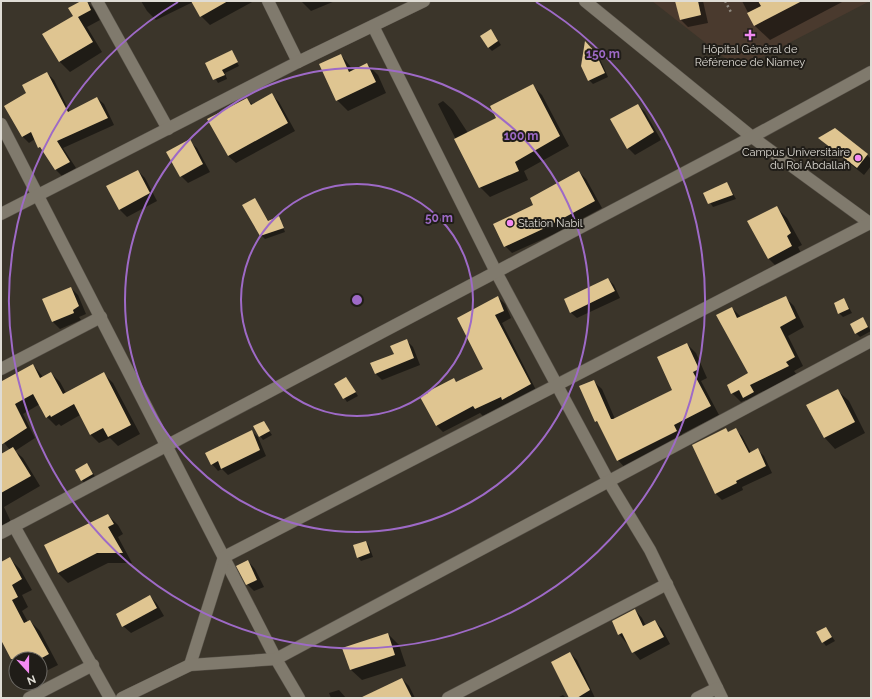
<svg xmlns="http://www.w3.org/2000/svg" width="872" height="699" viewBox="0 0 872 699" font-family="Raleway,sans-serif">
<style>
.medical{fill:#4a3a2e}
.shadow{fill:#0007}
.building{fill:#dfc591}
.lines{fill:none;stroke-linecap:round;stroke-linejoin:round}
.minor-casing{stroke:#575249;stroke-width:13}
.path{stroke:#918c83;stroke-width:2.5;stroke-dasharray:2 3;stroke-linecap:butt}
.minor{stroke:#807a6d;stroke-width:12}
.ring{fill:none;stroke:#9e6ac7;stroke-width:2}
.poi-dot{fill:#f38af2;stroke:#201d18;stroke-width:1.5}
.labels{text-anchor:middle;dominant-baseline:central;stroke-width:4;stroke-linejoin:round;paint-order:stroke}
.poi-label{font-size:11px;fill:#dfdcd5;stroke:#201d18}
.centre{fill:#9e6ac7;stroke:#201d18;stroke-width:2}
.ring-label{font-size:12px;text-anchor:middle;font-weight:bold;fill:#9e6ac7;stroke:#201d18;stroke-width:4;stroke-linejoin:round;paint-order:stroke}
</style>
<rect width="100%" height="100%" fill="#3b352a"/>
<polygon class="medical" points="652,1 870,1 739,69"/>
<g class="shadow">
<polygon points="83,1 86,1 95,10 100,20 87,27 102,52 70,72 60,62 43,34 74,16"/>
<polygon points="141,1 254,1 210,25 201,16 193,2 156,20 147,11"/>
<polygon points="301,1 335,1 311,11"/>
<polygon points="676,1 703,1 708,23 688,27 681,20"/>
<polygon points="742,1 844,1 770,40 755,26"/>
<polygon points="494,34 501,45 492,51 488,47"/>
<polygon points="585,43 599,57 608,77 593,84 589,80"/>
<polygon points="231,51 239,66 225,73 227,79 218,83 206,63"/>
<polygon points="341,55 354,71 367,64 378,75 386,93 348,111 337,100"/>
<polygon points="47,73 54,80 70,112 97,98 104,104 114,125 63,148 76,168 62,176 56,170 46,154 39,147 35,139 29,143 22,136 28,93"/>
<polygon points="533,86 542,95 569,146 524,171 528,180 490,197 480,187 438,104 443,101 453,110 468,133 497,118"/>
<polygon points="272,95 279,102 295,131 236,163 228,156 209,120 247,99 253,105"/>
<polygon points="638,105 645,112 661,140 635,155 628,148"/>
<polygon points="189,141 197,148 210,172 188,183 181,176"/>
<polygon points="827,145 867,155 871,159 871,166 864,175"/>
<polygon points="138,171 145,178 157,201 127,217 119,209"/>
<polygon points="579,172 586,179 602,208 552,235 512,253 505,246 535,205"/>
<polygon points="727,183 736,199 713,207 704,193"/>
<polygon points="255,199 269,222 279,218 282,220 280,220 285,232 265,239 261,235"/>
<polygon points="776,207 787,218 802,245 798,247 803,257 779,269 768,258"/>
<polygon points="608,279 614,285 620,298 577,318 570,312"/>
<polygon points="71,288 78,295 86,314 79,317 81,320 60,329 53,322 43,299"/>
<polygon points="498,297 505,304 511,318 502,323 537,392 510,406 508,403 483,416 480,413 443,432 436,425 453,379 457,383 484,369"/>
<polygon points="785,297 794,306 804,327 788,336 803,366 794,371 797,375 758,394 762,401 753,406 746,400 741,402 732,393 749,374 732,308 741,317"/>
<polygon points="844,299 852,313 843,317 839,313"/>
<polygon points="863,318 871,331 860,337 856,333"/>
<polygon points="406,340 413,347 420,365 382,380 376,374"/>
<polygon points="687,344 696,353 707,378 701,381 719,415 682,434 685,440 626,469 618,460 601,427 596,421 593,381 602,389 615,419 673,390"/>
<polygon points="33,365 43,377 51,373 60,382 66,393 104,374 113,383 140,434 118,446 110,438 99,443 90,434 80,415 61,426 59,424 56,426 47,417 40,404 23,414 35,438 15,451 23,458 40,486 4,507 11,522 1,526 1,456 10,450 1,439 1,382"/>
<polygon points="346,378 358,396 347,402 335,384"/>
<polygon points="837,390 849,401 865,433 835,449 824,437"/>
<polygon points="263,422 272,435 263,440 260,436"/>
<polygon points="735,429 742,436 751,453 758,450 764,456 772,473 742,487 743,490 722,500 715,493 729,433"/>
<polygon points="251,431 258,437 266,456 228,475 222,469 218,471 212,464"/>
<polygon points="87,464 96,478 85,484 82,480"/>
<polygon points="108,515 118,525 123,534 118,537 132,563 108,563 68,583 58,573"/>
<polygon points="366,542 369,546 373,557 361,561 358,557"/>
<polygon points="10,559 20,569 32,590 22,595 28,607 22,611 28,622 30,621 40,631 58,665 40,674 40,659 16,659 16,666 1,636 1,563"/>
<polygon points="248,561 255,569 264,587 254,591 247,584"/>
<polygon points="150,596 157,604 164,616 131,633 123,626"/>
<polygon points="635,610 642,618 646,626 655,621 662,629 670,644 640,660 619,634"/>
<polygon points="826,628 835,641 826,646 823,642"/>
<polygon points="388,634 399,645 406,666 362,680 350,669"/>
<polygon points="570,653 577,660 595,698 570,698"/>
<polygon points="402,679 409,686 415,698 362,698"/>
<polygon points="339,690 346,698 331,698 329,693"/>
<polygon points="563,695 566,698 557,698"/>
</g>
<g class="building">
<polygon points="81,1 87,1 91,10 78,17 93,42 59,62 42,34 73,16 68,8"/>
<polygon points="191,1 228,1 200,17"/>
<polygon points="675,1 698,1 701,15 680,20"/>
<polygon points="758,1 802,1 754,26 747,13 761,6"/>
<polygon points="491,29 498,41 488,48 480,36"/>
<polygon points="585,41 595,52 605,73 588,81 581,66"/>
<polygon points="232,50 238,62 222,70 225,75 213,80 205,63"/>
<polygon points="341,54 349,72 367,63 376,82 336,101 319,64"/>
<polygon points="47,72 68,112 97,97 108,118 57,141 70,162 55,170 40,147 38,148 31,132 22,137 4,106 26,93 22,85"/>
<polygon points="533,84 560,136 515,162 519,171 479,188 454,139 496,118 490,106"/>
<polygon points="272,93 288,123 228,156 207,119 247,98 251,105"/>
<polygon points="638,104 654,132 627,149 610,119"/>
<polygon points="835,128 868,154 857,168 818,138"/>
<polygon points="190,139 203,164 180,177 166,152"/>
<polygon points="138,170 150,193 119,210 106,186"/>
<polygon points="579,171 595,201 545,228 504,247 493,224 533,205 530,198"/>
<polygon points="727,182 733,195 708,204 703,193"/>
<polygon points="255,198 268,221 279,216 284,228 260,236 242,205"/>
<polygon points="777,206 791,233 787,236 792,246 768,259 747,221"/>
<polygon points="608,278 615,291 570,313 564,299"/>
<polygon points="71,287 79,306 73,310 74,313 52,322 42,299"/>
<polygon points="498,296 504,311 495,315 531,384 502,400 501,397 475,409 473,406 436,426 420,397 428,393 427,392 454,378 456,382 483,369 457,318"/>
<polygon points="786,296 796,318 780,327 795,357 786,362 789,366 750,385 754,392 743,398 739,390 731,394 727,385 748,373 716,315 732,307 737,318"/>
<polygon points="844,298 849,309 838,314 834,303"/>
<polygon points="863,317 868,327 855,334 850,324"/>
<polygon points="407,339 414,358 375,374 370,363 394,354 390,346"/>
<polygon points="687,343 699,369 693,372 711,406 674,425 677,431 617,461 597,421 595,422 579,386 594,380 611,419 613,419 672,390 657,357"/>
<polygon points="33,364 40,378 51,372 63,394 104,372 131,425 108,437 103,428 90,435 74,404 51,417 50,415 46,418 33,394 15,404 27,428 1,445 1,378 2,381"/>
<polygon points="346,377 356,392 343,399 334,384"/>
<polygon points="838,389 855,422 824,438 806,405"/>
<polygon points="264,421 270,431 259,437 253,426"/>
<polygon points="726,428 728,432 736,428 749,453 758,448 766,466 736,481 737,483 715,494 692,445"/>
<polygon points="252,430 260,450 221,469 218,461 211,465 205,453"/>
<polygon points="13,447 31,476 1,493 1,454"/>
<polygon points="87,463 93,474 81,481 75,470"/>
<polygon points="108,514 114,524 108,527 123,553 97,553 58,573 44,545"/>
<polygon points="366,541 370,553 357,558 353,545"/>
<polygon points="10,557 22,579 12,585 18,597 12,600 24,623 30,620 49,654 40,659 11,659 1,640 1,562"/>
<polygon points="248,560 257,580 246,585 236,566"/>
<polygon points="150,595 157,608 122,627 116,614"/>
<polygon points="635,609 643,626 655,620 664,637 632,653 622,633 618,635 612,621"/>
<polygon points="826,627 832,637 822,643 816,632"/>
<polygon points="388,633 395,655 350,670 342,648"/>
<polygon points="570,652 590,690 577,698 569,698 551,662"/>
<polygon points="402,678 412,698 360,698"/>
</g>
<g class="lines">
<g class="minor-casing">
<g id="minor">
<polyline points="97,1 168,129"/>
<polyline points="268,1 298,62"/>
<polyline points="585,1 752,137 871,224"/>
<polyline points="373,26 496,272 609,482 650,550 722,698"/>
<polyline points="1,124 276,659 299,698"/>
<polyline points="1,214 298,62 424,1"/>
<polyline points="1,369 101,317"/>
<polyline points="14,526 110,698"/>
<polyline points="1,533 752,137 871,72"/>
<polyline points="190,665 224,557 870,223"/>
<polyline points="29,698 93,665"/>
<polyline points="122,698 190,665 276,659 871,341"/>
<polyline points="448,698 667,584"/>
<polyline points="697,698 717,688"/>
</g>
</g>
<polyline class="path" points="725,1 732,14"/>
<use href="#minor" class="minor"/>
</g>
<g class="ring">
<circle cx="357" cy="300" r="116"/>
<circle cx="357" cy="300" r="232"/>
<path d="M536 2A348 348 0 1 1 178 2"/>
</g>
<g class="poi-dot">
<path d="M748 29h4v4h4v4h-4v4h-4v-4h-4v-4h4z"/>
<circle cx="858" cy="158" r="4"/>
<circle cx="510" cy="223" r="4"/>
</g>
<g class="labels">
<g class="poi-label">
<text x="750" y="49">Hôpital Général de<tspan x="750" dy="13">Référence de Niamey</tspan></text>
<text x="850" y="152" text-anchor="end">Campus Universitaire<tspan x="850" dy="13">du Roi Abdallah</tspan></text>
<text x="518" y="223" text-anchor="start">Station Nabil</text>
</g>
</g>
<circle cx="357" cy="300" r="6" class="centre"/>
<g class="ring-label">
<text x="603" y="58">150 m</text>
<text x="521" y="140">100 m</text>
<text x="439" y="222">50 m</text>
</g>
<rect width="872" height="699" fill="none" stroke="#dfdcd5" stroke-width="4"/>
<g transform="translate(28 671) rotate(159)"><circle r="19" fill="#201d18" stroke="#6c6964"/>
<path d="M0-3L7 15L0 10L-7 15Z" fill="#f38af2"/>
<text y="-6" font-size="11" font-weight="bold" text-anchor="middle" fill="#dfdcd5">N</text>
</g>
</svg>
